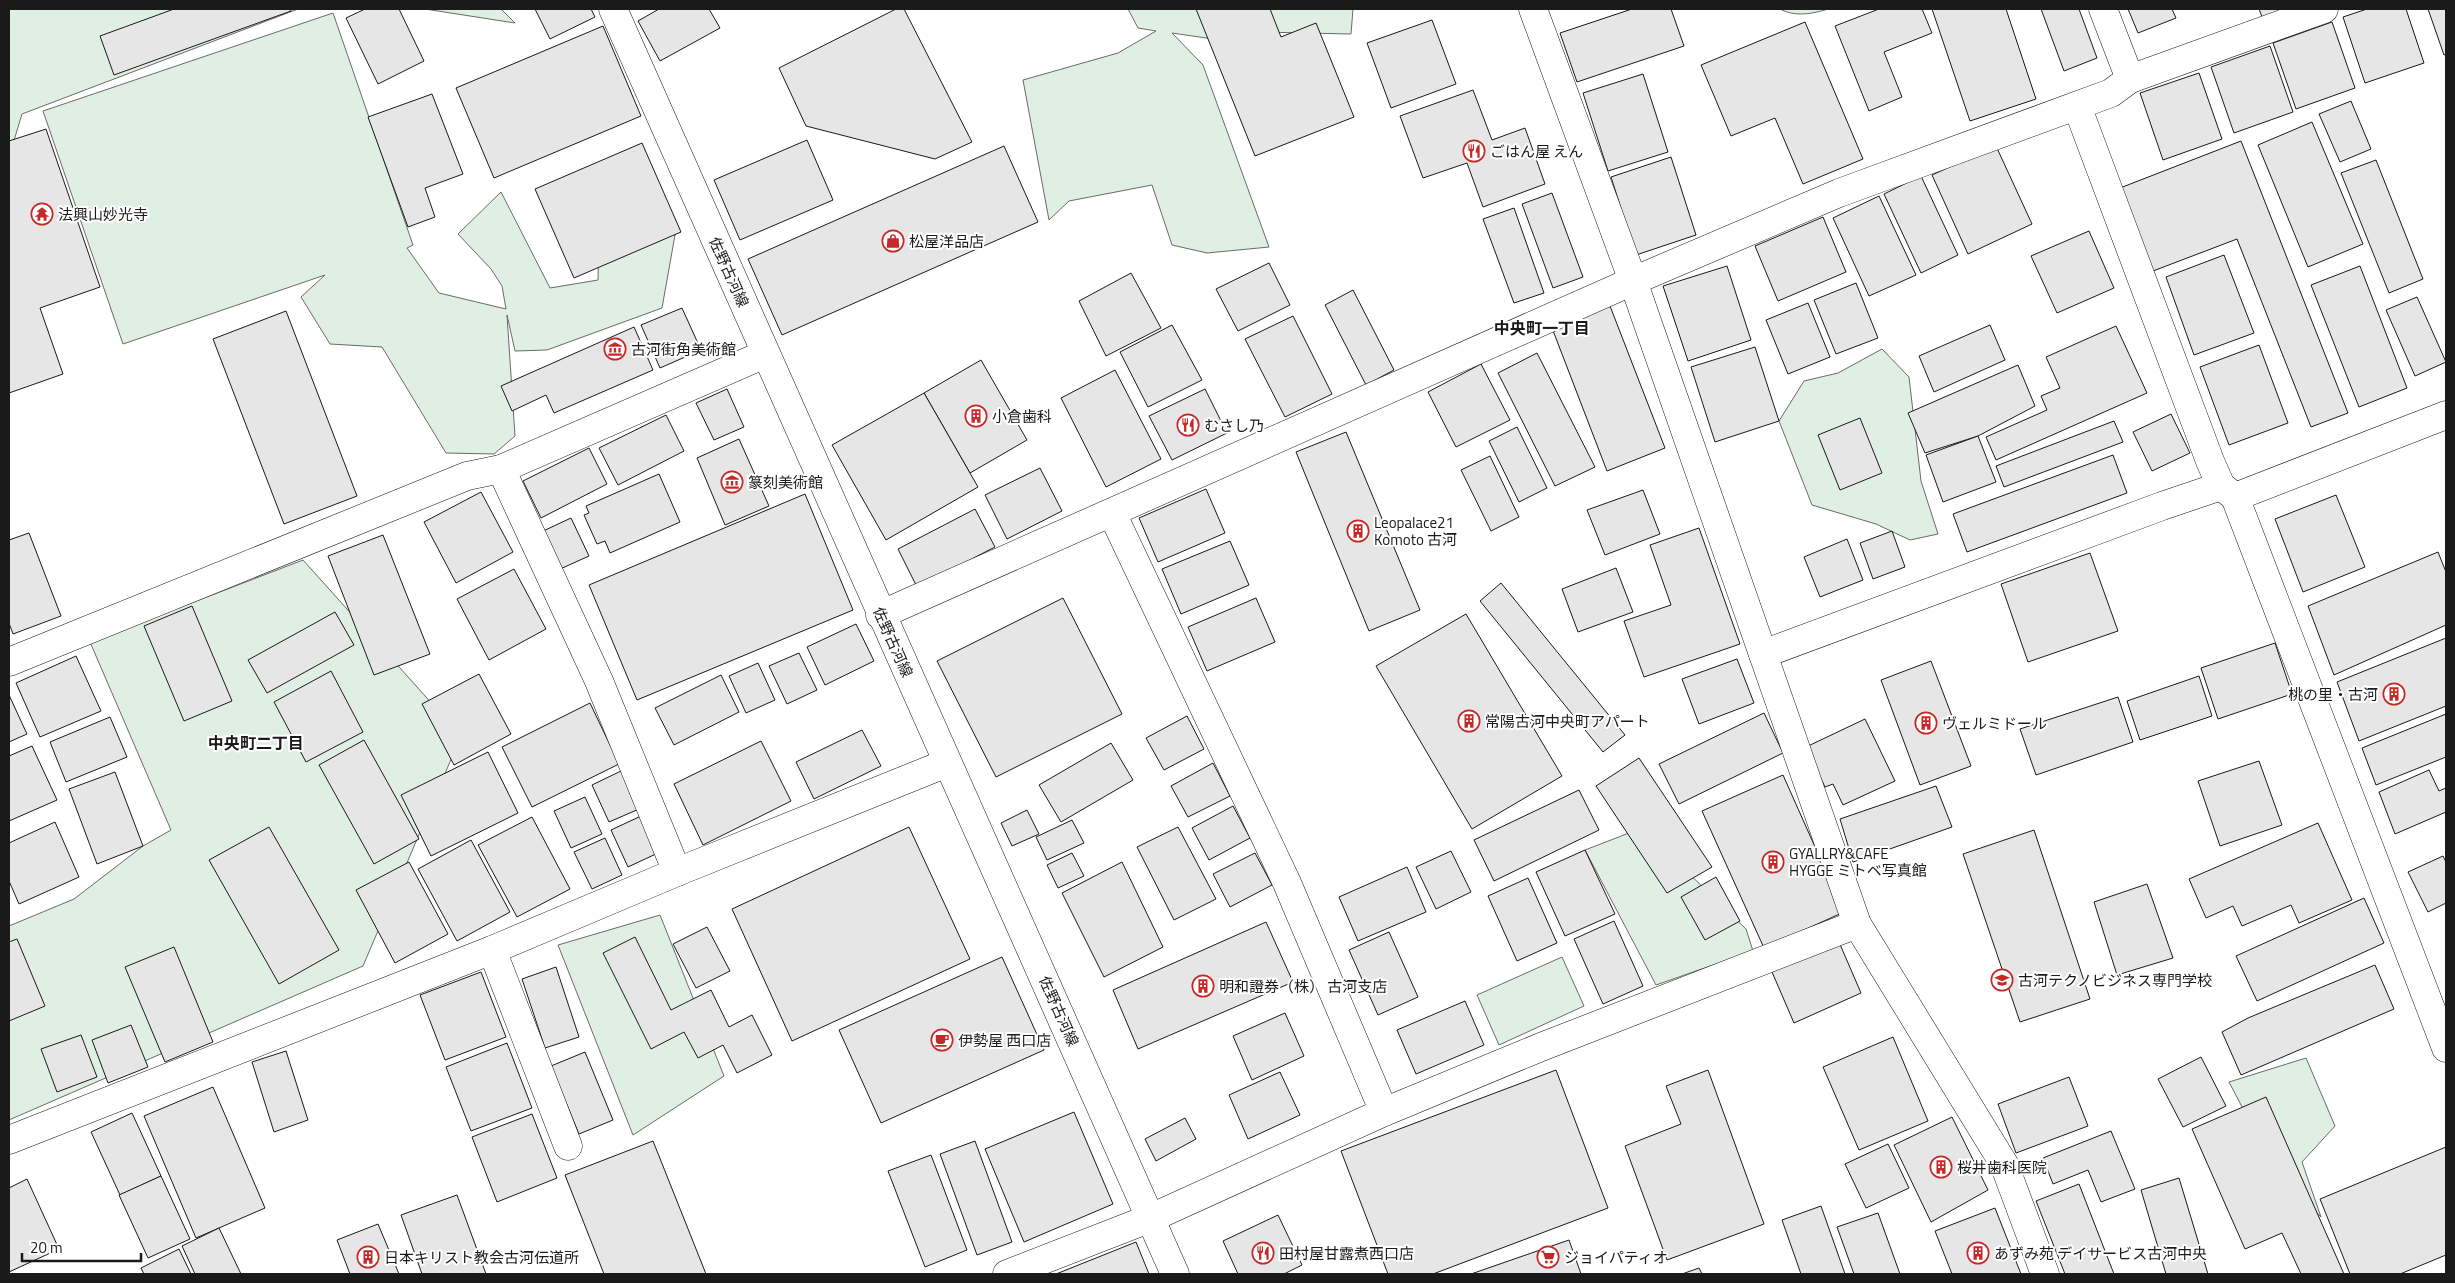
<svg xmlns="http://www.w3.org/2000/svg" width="2455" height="1283" viewBox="0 0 2455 1283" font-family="'Titillium Web','Noto Sans JP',sans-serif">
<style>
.green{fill:#e0efe3;stroke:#6a6a6a}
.building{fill:#e6e6e6;stroke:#1a1a1a}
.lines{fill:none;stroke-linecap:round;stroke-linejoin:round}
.minor-casing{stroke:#1a1a1a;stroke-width:29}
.major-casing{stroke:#1a1a1a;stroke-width:29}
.minor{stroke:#fff;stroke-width:28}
.major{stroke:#fff;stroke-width:28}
.labels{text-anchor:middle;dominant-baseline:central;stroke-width:4;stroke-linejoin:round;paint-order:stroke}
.poi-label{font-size:15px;fill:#1a1a1a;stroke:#fff;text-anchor:start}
.street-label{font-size:15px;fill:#1a1a1a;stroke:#fff}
.neighbourhood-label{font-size:16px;font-weight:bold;fill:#1a1a1a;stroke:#fff}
</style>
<rect width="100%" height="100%" fill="#fff"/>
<g class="green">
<polygon points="9,9 298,9 22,114 9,157"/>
<polygon points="425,9 501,9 515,23"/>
<polygon points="1128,9 1228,9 1220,40 1172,33 1203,65 1269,247 1207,253 1172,245 1152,185 1069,201 1049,220 1023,80 1118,53 1156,31 1138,28"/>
<polygon points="1244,9 1353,9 1351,34 1260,32"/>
<path d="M 1780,9 L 1828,9 C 1813,14 1794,17 1780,9 Z"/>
<polygon points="333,13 413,245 407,248 439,293 506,309 502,286 491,269 458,234 501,192 550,288 598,280 599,236 633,224 675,235 662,308 547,350 515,351 507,315 515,436 494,454 446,453 382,347 330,344 301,297 325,275 123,344 43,111"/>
<polygon points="1882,349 1909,377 1921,481 1938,534 1910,540 1876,524 1812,505 1779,421 1804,381 1838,373"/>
<polygon points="303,560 461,736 363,966 9,1120 9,926 74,899 143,846 171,830 90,642"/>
<polygon points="1642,828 1746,929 1753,951 1656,985 1585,850"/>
<polygon points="660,915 724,1076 633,1135 558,945"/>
<polygon points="1562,957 1584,1006 1499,1045 1477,995"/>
<polygon points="2306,1058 2335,1126 2302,1162 2321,1217 2273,1166 2229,1082"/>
</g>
<g class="building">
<polygon points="174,9 290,9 291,11 114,75 100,36"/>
<polygon points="365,9 399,9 424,61 378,84 346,18"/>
<polygon points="535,9 591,9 595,17 550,39"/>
<polygon points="659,9 709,9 720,28 660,61 638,21"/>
<polygon points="896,9 904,9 972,142 935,159 806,126 779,68"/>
<polygon points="1196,9 1270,9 1281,37 1316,23 1354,117 1255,156"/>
<polygon points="1632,9 1671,9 1684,46 1577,82 1560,33"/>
<polygon points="1879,9 1922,9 1932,33 1884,52 1902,97 1869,111 1835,26"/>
<polygon points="1932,9 2006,9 2036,99 1970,121"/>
<polygon points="2041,9 2079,9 2097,58 2064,71"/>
<polygon points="2128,9 2172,9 2176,18 2138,33"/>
<polygon points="2259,9 2284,9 2262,17"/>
<polygon points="2367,9 2406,9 2424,63 2365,83 2343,17"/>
<polygon points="2428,9 2446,9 2446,54 2444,55"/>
<polygon points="1432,20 1456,84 1391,108 1367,43"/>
<polygon points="1805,22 1863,159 1803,184 1775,118 1731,136 1701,65"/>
<polygon points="2332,22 2355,88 2296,109 2273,43"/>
<polygon points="603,26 641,116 494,178 456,88"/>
<polygon points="2270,46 2293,112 2234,133 2211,67"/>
<polygon points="2199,73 2222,139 2163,160 2140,93"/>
<polygon points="1643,74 1668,152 1608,171 1583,93"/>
<polygon points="1473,90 1492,140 1525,128 1545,184 1483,207 1467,163 1423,178 1400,116"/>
<polygon points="432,94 463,174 425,188 435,217 408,227 368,117"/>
<polygon points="2351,101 2371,149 2340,162 2319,114"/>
<polygon points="2312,122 2363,244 2308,267 2258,145"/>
<polygon points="46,129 100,287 40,308 63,374 9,393 9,141"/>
<polygon points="807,140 833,200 740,240 714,180"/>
<polygon points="2241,141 2348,413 2311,427 2237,239 2153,271 2120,188"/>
<polygon points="642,143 681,232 574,278 535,189"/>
<polygon points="1004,146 1038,222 782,335 748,259"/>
<polygon points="1996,146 2032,224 1968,254 1932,175"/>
<polygon points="1671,157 1696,235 1636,255 1611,177"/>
<polygon points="2376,160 2423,279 2389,293 2341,173"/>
<polygon points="1921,176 1958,255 1921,273 1884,194"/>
<polygon points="1552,193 1583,277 1553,288 1522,204"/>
<polygon points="1879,196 1916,275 1869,296 1833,218"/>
<polygon points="1514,208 1544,293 1514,303 1483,219"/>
<polygon points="1823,217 1846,272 1778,301 1755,246"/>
<polygon points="2089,231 2114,288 2057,313 2031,256"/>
<polygon points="2224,255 2254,333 2194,355 2166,277"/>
<polygon points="1269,263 1290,305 1238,331 1216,289"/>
<polygon points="1727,266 1751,340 1688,361 1663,286"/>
<polygon points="2360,266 2407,388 2359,407 2311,285"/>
<polygon points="1131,273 1161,328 1106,356 1079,301"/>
<polygon points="1856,283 1878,338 1836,354 1814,300"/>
<polygon points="1353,290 1394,370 1366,385 1325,305"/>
<polygon points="2417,297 2446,362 2415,376 2386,310"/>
<polygon points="1808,303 1830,357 1788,374 1766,320"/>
<polygon points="1610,306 1665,448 1607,471 1552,328"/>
<polygon points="682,308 701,350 660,368 641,325"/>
<polygon points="286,311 357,496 284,524 213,339"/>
<polygon points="1293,316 1332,394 1285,417 1245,339"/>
<polygon points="1172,325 1202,380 1148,407 1120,352"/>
<polygon points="1990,325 2005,360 1934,392 1919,356"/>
<polygon points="2116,326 2147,393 1996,460 1986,437 2047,410 2041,396 2060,388 2046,357"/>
<polygon points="634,327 653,370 554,413 546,395 512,411 501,386"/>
<polygon points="2259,345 2288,423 2229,445 2200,367"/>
<polygon points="1755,347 1779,421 1715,442 1691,367"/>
<polygon points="1537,353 1595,467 1555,486 1498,373"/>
<polygon points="981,360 1027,440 970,473 924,393"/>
<polygon points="1481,364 1510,420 1456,447 1428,392"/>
<polygon points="2018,365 2035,406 1978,436 1925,453 1908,413"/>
<polygon points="1115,370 1161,459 1106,487 1061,398"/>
<polygon points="727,389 744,427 714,440 696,403"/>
<polygon points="1205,389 1227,433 1172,460 1149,416"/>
<polygon points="924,393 978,487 886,540 832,445"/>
<polygon points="2171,414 2190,453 2152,471 2133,432"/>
<polygon points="666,415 684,451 618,485 599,448"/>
<polygon points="1860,418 1882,473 1840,490 1818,435"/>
<polygon points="2114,421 2123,442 2004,487 1996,466"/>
<polygon points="1517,427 1547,488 1519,502 1489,441"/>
<polygon points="1346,432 1420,610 1369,631 1296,452"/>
<polygon points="1978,436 1996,482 1943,502 1926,455"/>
<polygon points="739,439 769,506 725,525 697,458"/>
<polygon points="589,448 607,484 541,518 523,481"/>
<polygon points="2113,455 2127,493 1967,552 1953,514"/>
<polygon points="1490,456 1519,517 1491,531 1461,470"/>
<polygon points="1040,468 1062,511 1007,539 985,495"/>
<polygon points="659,474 680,522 610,553 605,541 597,544 584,515 589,513 586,506"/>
<polygon points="1206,489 1225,533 1158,562 1139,518"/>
<polygon points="1643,490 1660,534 1605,555 1587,510"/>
<polygon points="481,492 513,552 456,583 424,522"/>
<polygon points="805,494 853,610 637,700 589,585"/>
<polygon points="2336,495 2365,567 2303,592 2275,519"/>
<polygon points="975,509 995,547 917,587 898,549"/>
<polygon points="571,518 589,556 558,570 541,532"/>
<polygon points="1699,528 1740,644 1644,677 1624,621 1671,605 1650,545"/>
<polygon points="1892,531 1905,567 1873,579 1860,543"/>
<polygon points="29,533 61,616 13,634 9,623 9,540"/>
<polygon points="383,535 430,654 374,675 328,556"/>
<polygon points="1847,539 1863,580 1820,597 1804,557"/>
<polygon points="1230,541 1249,585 1181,614 1162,569"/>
<polygon points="2438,552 2446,572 2446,625 2334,675 2308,606"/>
<polygon points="2090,553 2118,631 2028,662 2001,584"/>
<polygon points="1616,568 1633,612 1578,632 1562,589"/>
<polygon points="514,569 546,629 489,660 457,599"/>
<polygon points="1501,583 1625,735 1603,752 1480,601"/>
<polygon points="1063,598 1122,714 996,777 937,661"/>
<polygon points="1256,598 1275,642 1207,671 1188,627"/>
<polygon points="192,606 232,701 184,721 144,626"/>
<polygon points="335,612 354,645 267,693 248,660"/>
<polygon points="1466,614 1562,776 1472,829 1376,666"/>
<polygon points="856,624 874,661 825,685 807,647"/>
<polygon points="2446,638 2446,706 2359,741 2337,682"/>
<polygon points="2275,643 2292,694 2218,719 2201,668"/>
<polygon points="799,653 817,690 787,704 769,666"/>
<polygon points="76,656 101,711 40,737 16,683"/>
<polygon points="1737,659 1754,703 1699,724 1682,679"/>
<polygon points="1931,661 1971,766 1920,785 1881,680"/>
<polygon points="758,663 775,700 746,713 729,676"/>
<polygon points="331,671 363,732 306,762 274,702"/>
<polygon points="479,674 511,734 454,765 422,704"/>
<polygon points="721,675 739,712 674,745 655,708"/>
<polygon points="2199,676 2212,716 2140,740 2127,701"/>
<polygon points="9,695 27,734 9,742"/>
<polygon points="2118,697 2133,742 2036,775 2020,729"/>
<polygon points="590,703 619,764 532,807 502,747"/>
<polygon points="1764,713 1783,753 1679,804 1659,764"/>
<polygon points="2446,714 2446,757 2376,785 2362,748"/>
<polygon points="1187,716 1204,749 1164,770 1146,738"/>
<polygon points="110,717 127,757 66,782 50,742"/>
<polygon points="1865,719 1895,781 1843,805 1833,784 1825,787 1806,747"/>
<polygon points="862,730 881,766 814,799 796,762"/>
<polygon points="364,740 419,839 374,864 319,765"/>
<polygon points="761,741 791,801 703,845 674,784"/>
<polygon points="1111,743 1133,780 1061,822 1039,785"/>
<polygon points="32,746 57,800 9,821 9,756"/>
<polygon points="488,752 518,813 431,856 401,795"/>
<polygon points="1639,758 1712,867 1667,893 1596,786"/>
<polygon points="2259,761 2282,825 2220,846 2198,781"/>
<polygon points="1213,763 1230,796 1188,817 1171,786"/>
<polygon points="2429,770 2439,791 2446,788 2446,812 2395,834 2379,792"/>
<polygon points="621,771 639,809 609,822 592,785"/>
<polygon points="115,772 143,846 97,864 69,789"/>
<polygon points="1783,775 1844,912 1764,948 1702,811"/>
<polygon points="1936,786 1952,827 1853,862 1840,819"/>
<polygon points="1579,790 1599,830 1494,881 1474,840"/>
<polygon points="585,797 602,834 571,848 554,811"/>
<polygon points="1233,806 1250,838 1209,860 1192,828"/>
<polygon points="1027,810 1039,834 1012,846 1001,823"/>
<polygon points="641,816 658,853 628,867 611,830"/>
<polygon points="532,817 570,889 517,917 478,845"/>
<polygon points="1072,820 1084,843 1047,860 1036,837"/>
<polygon points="55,822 79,877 19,904 9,881 9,843"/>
<polygon points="2318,823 2352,900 2299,923 2291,905 2242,926 2233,906 2206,918 2189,879"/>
<polygon points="269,827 339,950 279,984 209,860"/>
<polygon points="909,827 970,959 792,1041 732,909"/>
<polygon points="1178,827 1216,899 1174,920 1137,847"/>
<polygon points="2034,830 2090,999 2020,1022 1963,854"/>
<polygon points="605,838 622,875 592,889 574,852"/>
<polygon points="471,840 510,912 457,941 418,869"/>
<polygon points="1585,850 1615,914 1565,936 1536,872"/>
<polygon points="1451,851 1471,892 1436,909 1416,867"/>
<polygon points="1072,853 1084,876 1058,888 1047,865"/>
<polygon points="1255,853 1272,885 1230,907 1213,874"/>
<polygon points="2443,856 2446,862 2446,903 2428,912 2408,872"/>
<polygon points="409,862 448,934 395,963 356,890"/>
<polygon points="1122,862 1163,947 1104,977 1062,893"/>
<polygon points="1407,867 1426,912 1358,941 1339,897"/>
<polygon points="1716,877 1740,921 1705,940 1681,897"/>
<polygon points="1528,878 1557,943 1517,961 1488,896"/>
<polygon points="2147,884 2173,958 2117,975 2094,902"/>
<polygon points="2364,898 2384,943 2257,1001 2236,956"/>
<polygon points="1614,921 1643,986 1603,1004 1574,939"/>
<polygon points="1266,922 1293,982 1138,1049 1113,990"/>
<polygon points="707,927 730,971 696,988 673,944"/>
<polygon points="1389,932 1418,997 1378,1015 1349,950"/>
<polygon points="635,937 671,1010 711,990 729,1027 752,1015 772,1055 737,1073 723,1045 698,1058 684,1032 651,1049 603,953"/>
<polygon points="17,939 45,1006 9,1021 9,942"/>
<polygon points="1839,942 1861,993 1794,1023 1772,972"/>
<polygon points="174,947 213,1042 165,1062 125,967"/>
<polygon points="1002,957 1044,1050 881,1123 839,1030"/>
<polygon points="2375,965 2394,1009 2241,1075 2222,1032 2248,1018"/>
<polygon points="556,967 579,1037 545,1048 522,979"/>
<polygon points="481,972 506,1037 445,1060 420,995"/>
<polygon points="1465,1001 1484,1045 1416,1074 1397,1030"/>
<polygon points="1285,1013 1304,1056 1252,1080 1233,1036"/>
<polygon points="131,1025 148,1067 108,1083 92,1040"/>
<polygon points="81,1035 97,1077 57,1092 41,1049"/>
<polygon points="1893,1037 1928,1121 1859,1150 1823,1067"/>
<polygon points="507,1043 532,1108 471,1131 446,1067"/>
<polygon points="286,1051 308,1120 274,1132 252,1062"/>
<polygon points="585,1052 613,1120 579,1134 551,1066"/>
<polygon points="2201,1057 2226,1106 2183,1127 2158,1079"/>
<polygon points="1556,1070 1608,1208 1433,1274 1388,1274 1341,1151"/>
<polygon points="1708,1070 1764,1224 1667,1260 1625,1146 1681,1124 1666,1086"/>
<polygon points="1280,1072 1300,1115 1248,1139 1229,1095"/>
<polygon points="2069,1077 2088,1126 2016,1153 1998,1104"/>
<polygon points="213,1087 265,1208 196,1238 144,1116"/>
<polygon points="2266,1097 2344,1274 2301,1274 2282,1233 2245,1249 2192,1129"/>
<polygon points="1074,1112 1113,1204 1024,1242 985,1149"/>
<polygon points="132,1113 161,1176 120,1195 91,1132"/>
<polygon points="532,1114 557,1178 497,1202 472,1137"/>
<polygon points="1952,1117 1988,1190 1931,1222 1894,1145"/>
<polygon points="1185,1118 1196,1139 1156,1161 1145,1139"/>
<polygon points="2111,1131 2135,1189 2101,1202 2088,1170 2053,1184 2043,1158"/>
<polygon points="653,1141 706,1274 604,1274 565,1175"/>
<polygon points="975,1141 1012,1242 977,1255 940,1154"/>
<polygon points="1888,1144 1909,1188 1866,1208 1845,1164"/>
<polygon points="2446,1147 2446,1255 2400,1274 2350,1274 2320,1199"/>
<polygon points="931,1155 967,1250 925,1267 888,1171"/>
<polygon points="161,1176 190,1239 148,1258 119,1195"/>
<polygon points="2179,1178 2208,1274 2166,1274 2141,1190"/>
<polygon points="27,1179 59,1249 9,1272 9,1188"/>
<polygon points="2079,1184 2114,1274 2065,1274 2036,1201"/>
<polygon points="457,1195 486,1274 422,1274 401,1215"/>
<polygon points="1821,1206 1845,1274 1801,1274 1782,1220"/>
<polygon points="1995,1208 2021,1274 1952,1274 1935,1231"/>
<polygon points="1878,1213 1900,1274 1854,1274 1837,1227"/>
<polygon points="1278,1215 1302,1265 1284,1274 1238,1274 1223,1241"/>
<polygon points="378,1224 399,1274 350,1274 337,1240"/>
<polygon points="219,1228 241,1274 195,1274 182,1246"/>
<polygon points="1569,1240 1581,1274 1471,1274"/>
<polygon points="1136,1242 1149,1274 1056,1274"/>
<polygon points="179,1249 191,1274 144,1274 141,1268"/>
<polygon points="1699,1268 1702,1274 1682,1274"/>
</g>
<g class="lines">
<g class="minor-casing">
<g id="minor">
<polyline points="1533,9 1633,281 1857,924 2004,1164 2045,1274"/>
<polyline points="2130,79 2324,9"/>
<polyline points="2077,106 2210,461 2221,486 2235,497 2446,1048"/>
<polyline points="501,469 599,681 677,872"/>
<polyline points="2235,497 2446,415"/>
<polyline points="1112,513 1287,883 1384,1112"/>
<polyline points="880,615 1633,281 1839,193 2111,93 2130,79 2103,9"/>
<polyline points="1763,654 2162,506 2221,486"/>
<polyline points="9,662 467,476 501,469 765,354"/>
<polyline points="492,950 568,1146"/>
<polyline points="9,1140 492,950 677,872 947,763"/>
<polyline points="1007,1274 1151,1218 1384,1112 1541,1047 1857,924"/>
</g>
</g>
<g class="major-casing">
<polyline id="major" points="613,9 1175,1274"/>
</g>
<use href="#minor" class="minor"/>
<use href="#major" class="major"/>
</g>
<defs>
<g id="restaurant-ring" transform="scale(1.125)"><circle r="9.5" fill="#fff" stroke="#c62828" stroke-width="1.5"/><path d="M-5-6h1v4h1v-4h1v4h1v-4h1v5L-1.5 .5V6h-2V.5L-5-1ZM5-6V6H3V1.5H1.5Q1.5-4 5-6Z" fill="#c62828"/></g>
<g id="temple-ring" transform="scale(1.125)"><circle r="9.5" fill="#fff" stroke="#c62828" stroke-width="1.5"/><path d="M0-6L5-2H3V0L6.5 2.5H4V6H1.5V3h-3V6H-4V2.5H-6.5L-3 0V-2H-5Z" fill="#c62828"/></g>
<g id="shop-ring" transform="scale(1.125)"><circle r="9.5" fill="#fff" stroke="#c62828" stroke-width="1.5"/><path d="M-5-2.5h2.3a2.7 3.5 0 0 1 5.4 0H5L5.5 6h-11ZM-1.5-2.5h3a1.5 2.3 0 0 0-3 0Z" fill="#c62828"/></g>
<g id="museum-ring" transform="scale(1.125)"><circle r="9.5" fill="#fff" stroke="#c62828" stroke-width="1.5"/><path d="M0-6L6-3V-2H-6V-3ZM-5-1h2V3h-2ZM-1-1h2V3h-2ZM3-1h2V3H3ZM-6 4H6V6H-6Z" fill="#c62828"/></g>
<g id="building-ring" transform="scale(1.125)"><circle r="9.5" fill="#fff" stroke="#c62828" stroke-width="1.5"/><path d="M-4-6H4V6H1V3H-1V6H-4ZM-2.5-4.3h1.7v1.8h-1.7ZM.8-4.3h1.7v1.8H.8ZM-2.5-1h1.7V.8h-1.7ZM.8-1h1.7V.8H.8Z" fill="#c62828"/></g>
<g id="university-ring" transform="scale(1.125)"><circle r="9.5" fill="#fff" stroke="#c62828" stroke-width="1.5"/><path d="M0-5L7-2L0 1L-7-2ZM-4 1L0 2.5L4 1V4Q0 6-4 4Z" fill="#c62828"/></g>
<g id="cafe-ring" transform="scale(1.125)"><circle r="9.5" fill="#fff" stroke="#c62828" stroke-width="1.5"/><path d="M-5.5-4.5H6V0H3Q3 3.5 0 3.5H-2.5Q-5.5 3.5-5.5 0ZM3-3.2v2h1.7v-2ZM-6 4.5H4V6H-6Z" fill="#c62828"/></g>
<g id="supermarket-ring" transform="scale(1.125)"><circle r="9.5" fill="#fff" stroke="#c62828" stroke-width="1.5"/><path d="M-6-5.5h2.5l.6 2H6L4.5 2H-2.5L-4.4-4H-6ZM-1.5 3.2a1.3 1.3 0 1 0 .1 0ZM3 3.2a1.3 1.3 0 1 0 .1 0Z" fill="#c62828"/></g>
</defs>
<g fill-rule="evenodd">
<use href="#restaurant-ring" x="1474" y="151"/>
<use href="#temple-ring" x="42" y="214"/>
<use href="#shop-ring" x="893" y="241"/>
<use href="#museum-ring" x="615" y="349"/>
<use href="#building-ring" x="976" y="416"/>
<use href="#restaurant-ring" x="1188" y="425"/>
<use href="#museum-ring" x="732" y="482"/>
<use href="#building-ring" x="1358" y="531"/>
<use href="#building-ring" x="2394" y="694"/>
<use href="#building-ring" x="1469" y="721"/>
<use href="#building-ring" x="1926" y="723"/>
<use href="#building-ring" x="1773" y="862"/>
<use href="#university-ring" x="2002" y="980"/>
<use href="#building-ring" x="1203" y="986"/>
<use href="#cafe-ring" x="942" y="1040"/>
<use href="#building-ring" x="1941" y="1167"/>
<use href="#restaurant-ring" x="1263" y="1253"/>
<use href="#building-ring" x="1978" y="1253"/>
<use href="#building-ring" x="368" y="1257"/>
<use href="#supermarket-ring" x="1548" y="1257"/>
</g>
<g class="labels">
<g class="poi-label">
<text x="1490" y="151">ごはん屋 えん</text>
<text x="58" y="214">法興山妙光寺</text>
<text x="909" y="241">松屋洋品店</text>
<text x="631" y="349">古河街角美術館</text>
<text x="992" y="416">小倉歯科</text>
<text x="1204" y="425">むさし乃</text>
<text x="748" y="482">篆刻美術館</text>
<text x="1374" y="522">Leopalace21<tspan x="1374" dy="17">Komoto 古河</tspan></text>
<text x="2378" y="694" text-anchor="end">桃の里・古河</text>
<text x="1485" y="721">常陽古河中央町アパート</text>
<text x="1942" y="723">ヴェルミドール</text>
<text x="1789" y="853">GYALLRY&amp;CAFE<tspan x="1789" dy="17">HYGGE ミトベ写真館</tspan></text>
<text x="2018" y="980">古河テクノビジネス専門学校</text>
<text x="1219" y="986">明和證券（株） 古河支店</text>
<text x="958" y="1040">伊勢屋 西口店</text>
<text x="1957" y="1167">桜井歯科医院</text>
<text x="1279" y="1253">田村屋甘露煮西口店</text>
<text x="1994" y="1253">あずみ苑 デイサービス古河中央</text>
<text x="384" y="1257">日本キリスト教会古河伝道所</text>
<text x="1564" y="1257">ジョイパティオ</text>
</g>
<g class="street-label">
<text transform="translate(729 272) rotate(66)">佐野古河線</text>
<text transform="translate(893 642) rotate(66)">佐野古河線</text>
<text transform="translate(1059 1011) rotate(66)">佐野古河線</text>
</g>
<g class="neighbourhood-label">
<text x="1542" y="328">中央町一丁目</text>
<text x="256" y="743">中央町二丁目</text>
</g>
</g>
<rect width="2455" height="1283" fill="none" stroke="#1a1a1a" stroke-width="20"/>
<path d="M22 1253v8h119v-8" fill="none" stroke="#1a1a1a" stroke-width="2.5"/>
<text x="30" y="1253" font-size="15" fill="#1a1a1a" stroke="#ffffff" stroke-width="4" paint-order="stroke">20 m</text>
</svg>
